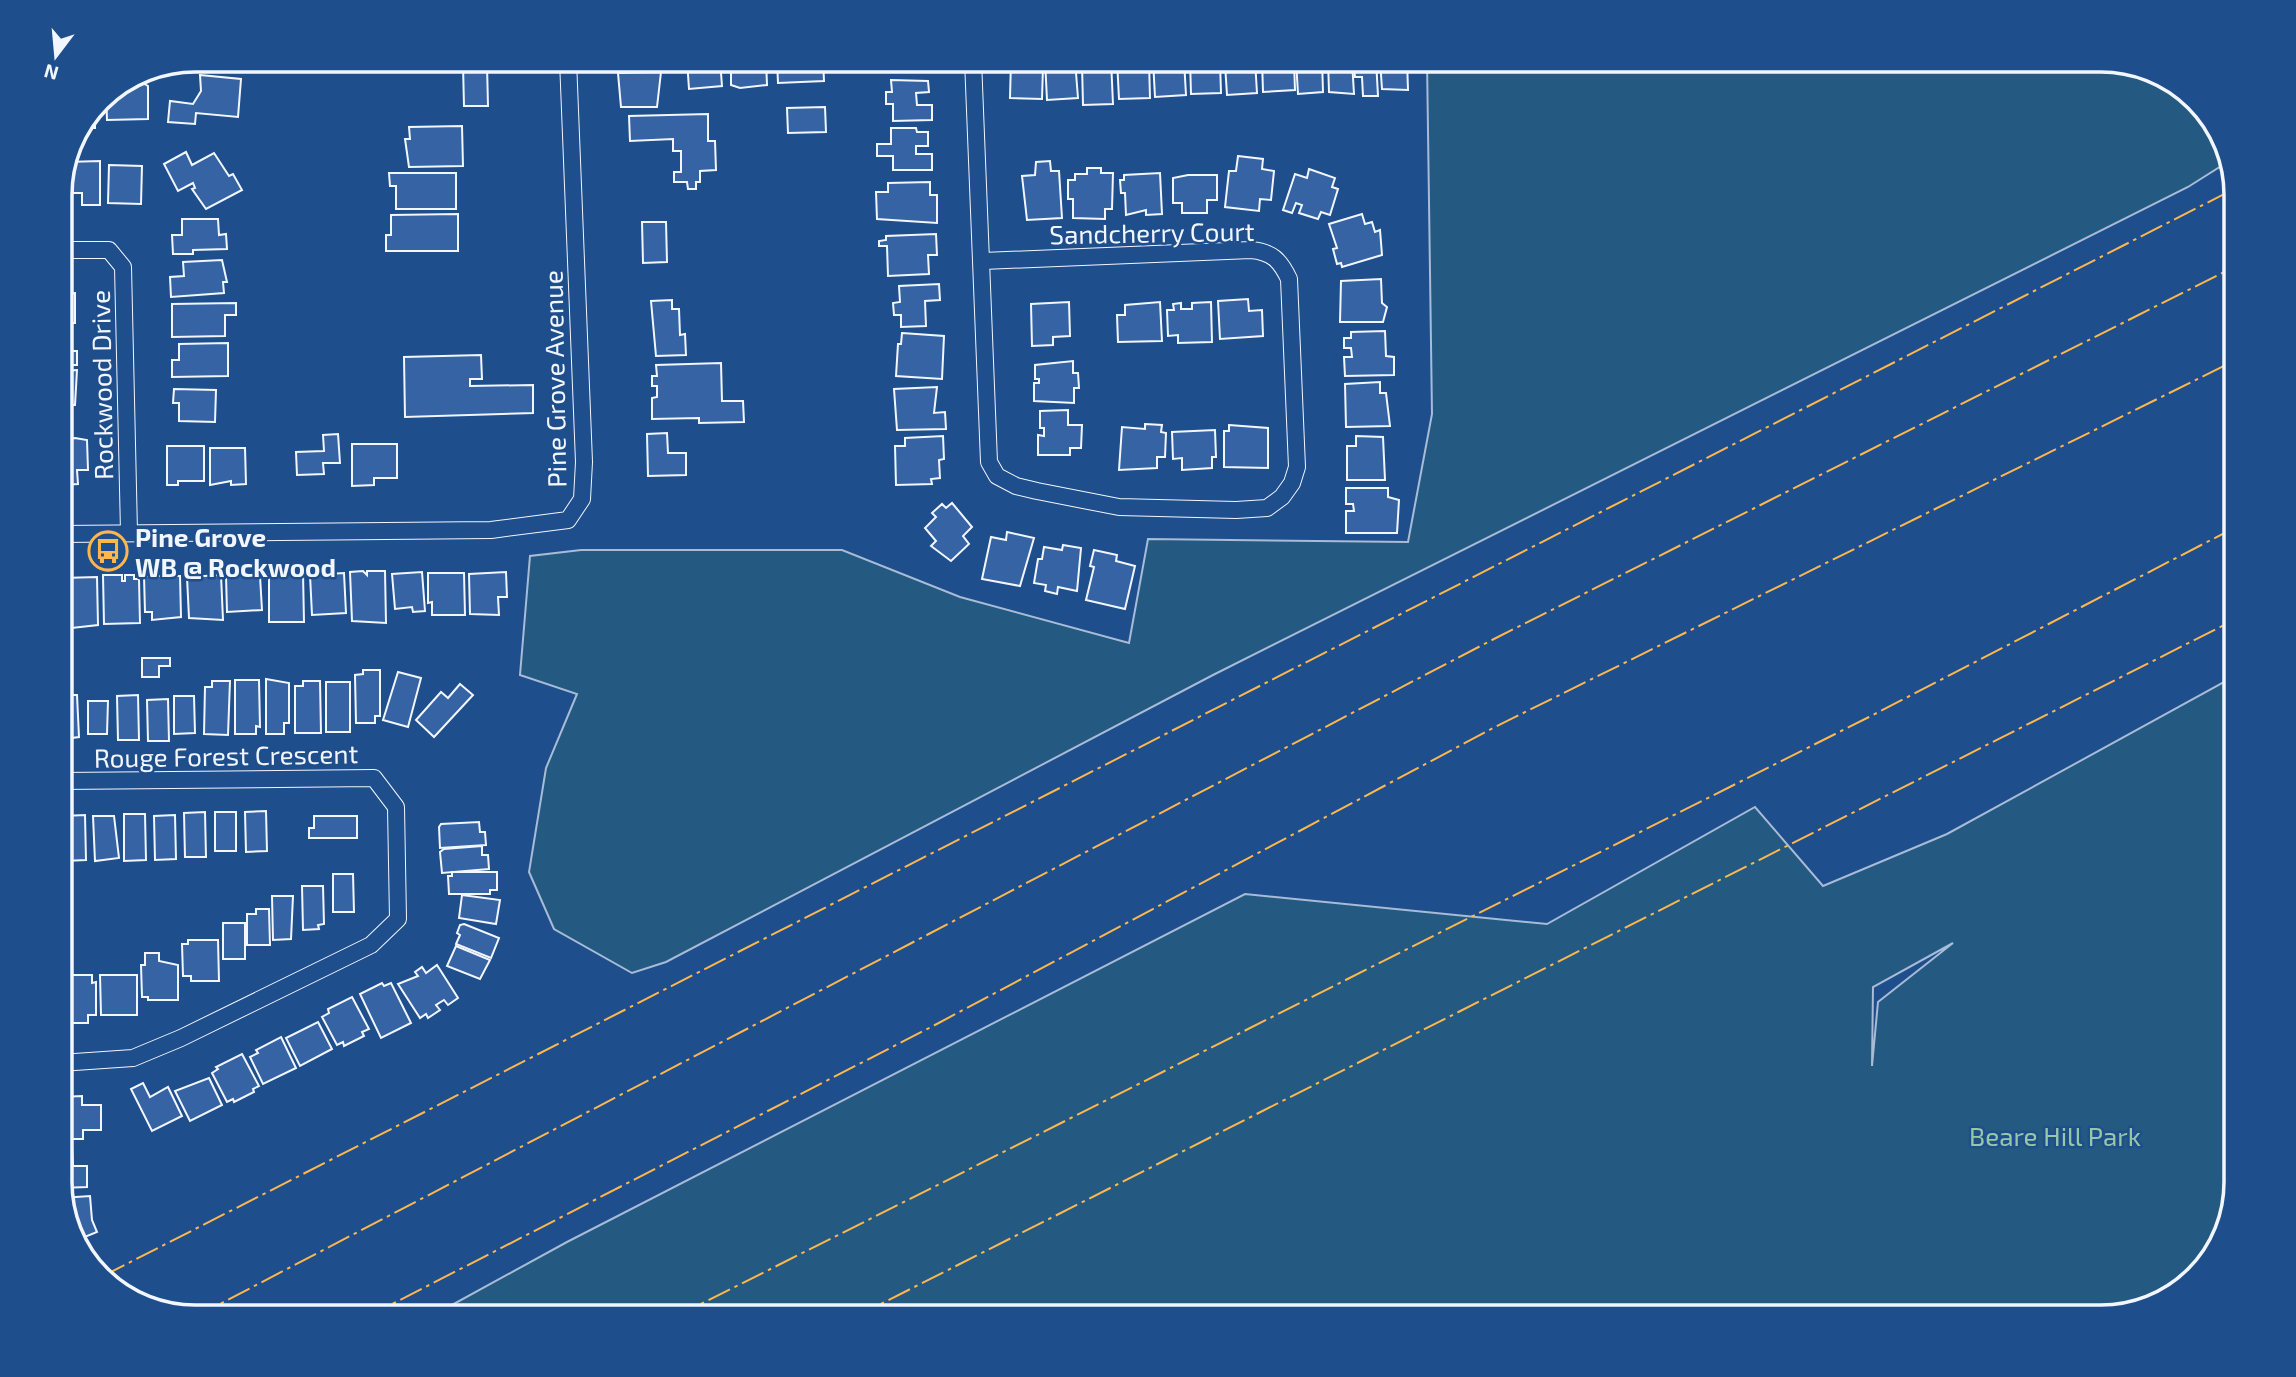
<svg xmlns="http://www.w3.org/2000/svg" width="2296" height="1377" viewBox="0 0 2296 1377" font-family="'Exo 2',sans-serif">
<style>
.green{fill:#245a82;stroke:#a8bbd7;stroke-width:2;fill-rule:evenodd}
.building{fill:#3563a3;stroke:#f2f6ff;stroke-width:2}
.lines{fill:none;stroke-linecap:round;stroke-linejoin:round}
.street-casing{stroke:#f2f6ff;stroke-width:18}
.street{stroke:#1f4e8c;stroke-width:16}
.power{stroke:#ffb74d;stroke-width:2;stroke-dasharray:24 5 3.5 5;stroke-linecap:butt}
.labels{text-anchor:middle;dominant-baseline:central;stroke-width:5;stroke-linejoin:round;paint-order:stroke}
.street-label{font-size:26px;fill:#f2f6ff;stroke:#1f4e8c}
.poi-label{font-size:26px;font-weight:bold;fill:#f2f6ff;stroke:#1f4e8c;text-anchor:start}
.park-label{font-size:26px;fill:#97c8a6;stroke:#1f4e8c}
.rim{fill:none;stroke:#f2f6ff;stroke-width:3.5}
</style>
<rect width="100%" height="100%" fill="#1f4e8c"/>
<g class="green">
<polygon points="1427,60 2101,60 2169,78 2218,127 2229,161 2188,187 1213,675 666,962 632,973 554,929 529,872 546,768 577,694 520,675 530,556 581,550 842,550 960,597 1129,643 1148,539 1408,542 1432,414"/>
<path d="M 2236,670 L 2236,1182 L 2218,1250 L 2169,1299 L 2101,1317 L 430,1317 L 567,1242 L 1245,894 L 1547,924 L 1755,807 L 1823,886 L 1947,834 L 2226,681 ZM 1953,943 L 1878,1002 L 1872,1066 L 1873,987 Z"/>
</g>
<g class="building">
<rect x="201" y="60" width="54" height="6"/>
<polygon points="615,60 661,60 661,65 615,66"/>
<polygon points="687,60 720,60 722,86 689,89"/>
<polygon points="731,60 766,60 767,85 740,88 731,85"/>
<polygon points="777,60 823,60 824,81 778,83"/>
<polygon points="910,60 929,60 930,70 910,70"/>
<polygon points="1011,60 1040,60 1040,66 1043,67 1042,99 1010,98"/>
<polygon points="1045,60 1075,60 1078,98 1047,100"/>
<polygon points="1092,60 1111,60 1113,104 1083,105 1082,65 1093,64"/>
<polygon points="1117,60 1149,61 1150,98 1119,99"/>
<polygon points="1153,60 1184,60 1186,95 1155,97"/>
<polygon points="1190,60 1220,62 1221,93 1191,94"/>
<polygon points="1237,60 1255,60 1257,93 1227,95 1225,64 1237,63"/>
<polygon points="1262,60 1294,62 1295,90 1263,92"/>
<polygon points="1296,60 1322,60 1323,92 1298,94"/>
<polygon points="1328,60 1352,61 1354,94 1329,92"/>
<polygon points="1353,60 1376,60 1378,96 1363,96 1362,77 1355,77"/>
<polygon points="1380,60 1407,60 1408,90 1382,89"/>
<polygon points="463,65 487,65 488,106 464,106"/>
<polygon points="661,72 657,107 621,107 618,73"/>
<polygon points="200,75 241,79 238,117 196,113 195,124 168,122 170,101 193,104 201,91"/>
<polygon points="891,80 928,81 929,92 916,93 917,105 932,105 932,120 893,121 893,104 886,104 886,92 892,92"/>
<polygon points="127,81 139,81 148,86 148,119 107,120 106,95 123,83 127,85"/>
<polygon points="98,101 99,118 95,118 95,128 85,128 85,121"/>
<polygon points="825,107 826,132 788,133 787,108"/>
<polygon points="708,114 708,141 715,141 716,170 700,171 700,182 696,182 696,189 688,189 687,182 674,182 674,172 681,172 681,151 673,151 673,139 630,141 629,116"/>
<polygon points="462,126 463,166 409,167 405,139 410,139 409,127"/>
<polygon points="891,128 916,128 917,132 928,132 928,146 916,146 916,154 932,154 932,170 893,170 893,156 877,156 877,144 891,144"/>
<polygon points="186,152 192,165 214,153 229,176 233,174 242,190 206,209 192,189 195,188 193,183 178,191 164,164"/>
<polygon points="1238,156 1263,159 1262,169 1274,171 1271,200 1260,199 1259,211 1225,207 1229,171 1236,171"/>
<polygon points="100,161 100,205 82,205 82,193 66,193 66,162"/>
<polygon points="1050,161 1051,171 1059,171 1062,218 1027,220 1022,176 1035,175 1036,162"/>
<polygon points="109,165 142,166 141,204 108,203"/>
<polygon points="1087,168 1101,168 1101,173 1113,173 1112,209 1105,209 1105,219 1073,218 1073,199 1068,199 1068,180 1075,180 1075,174 1087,174"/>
<polygon points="1309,169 1335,178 1332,187 1338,189 1330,215 1321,212 1318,219 1299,213 1302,205 1296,203 1292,213 1283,210 1295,174 1307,178"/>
<polygon points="389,173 456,173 456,209 396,209 396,186 390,186"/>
<polygon points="1160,173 1162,214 1146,215 1146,210 1126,215 1125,193 1121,193 1120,180 1124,180 1124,175"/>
<polygon points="1188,175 1217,175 1217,200 1207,200 1207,213 1182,213 1182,203 1173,203 1173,178"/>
<polygon points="930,182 930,195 937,195 937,223 877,219 876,192 888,192 888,183"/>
<polygon points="458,214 458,251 386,251 386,235 391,235 391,215"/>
<polygon points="1362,214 1365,224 1372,222 1375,232 1380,230 1382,255 1342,267 1341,263 1337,264 1333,249 1337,248 1329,224"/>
<polygon points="182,219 218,219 219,235 226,234 227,249 193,250 193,254 173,254 172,235 182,235"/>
<polygon points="642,222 666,222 667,262 643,263"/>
<polygon points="936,234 937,255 928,255 929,274 888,276 887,246 879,246 879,241 886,240 886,236"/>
<polygon points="222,260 227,282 223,282 224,293 171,297 170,277 184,276 183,262"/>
<polygon points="1381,279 1382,303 1387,307 1383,322 1340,322 1341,281"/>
<polygon points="939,284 940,300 925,301 926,326 901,327 901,315 894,315 893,303 900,302 899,286"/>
<polygon points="75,293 75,323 60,323 60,294"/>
<polygon points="1248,299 1249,311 1262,310 1263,336 1220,339 1218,301"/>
<polygon points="672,300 672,309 679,309 680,335 685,334 686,355 656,356 651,301"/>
<polygon points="1069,302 1070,336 1053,337 1053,345 1032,346 1031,304"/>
<polygon points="1160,302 1162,341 1118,342 1117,315 1125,315 1125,305"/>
<polygon points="1211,302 1212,342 1178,343 1178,335 1168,336 1167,310 1174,310 1173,304 1181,303 1181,309 1192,309 1192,303"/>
<polygon points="236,303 236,315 225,315 225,336 172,337 172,304"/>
<polygon points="72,331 72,351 77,351 77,365 60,365 60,332"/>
<polygon points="1385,331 1386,356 1394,357 1394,375 1345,376 1344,357 1352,357 1351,348 1344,348 1344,338 1351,338 1351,332"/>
<polygon points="902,333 944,336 942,379 896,376 898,344 901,344"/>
<polygon points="228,343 228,376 172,377 172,360 179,360 179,344"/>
<polygon points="481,355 482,379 470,379 470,386 533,385 533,413 405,417 404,357"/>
<polygon points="1073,361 1073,373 1078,373 1079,388 1074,388 1074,403 1034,401 1034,383 1039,383 1039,379 1035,379 1035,365"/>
<polygon points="721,363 722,401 743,401 744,422 699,423 699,418 652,419 652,398 657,397 657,386 652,386 652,376 657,376 656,365"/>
<polygon points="77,370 75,405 60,405 60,371"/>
<polygon points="1380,382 1380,393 1386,393 1390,426 1346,427 1345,384"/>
<polygon points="937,387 934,413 945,412 946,429 897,430 894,389"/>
<polygon points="174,389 216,390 215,422 179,421 179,403 173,403"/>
<polygon points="1068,410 1068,425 1082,425 1081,448 1070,448 1070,455 1038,455 1038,435 1044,436 1044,428 1040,428 1040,411"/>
<polygon points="1145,424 1162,425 1161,432 1166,433 1165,457 1157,457 1157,468 1119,470 1122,427 1145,429"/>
<polygon points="1229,425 1268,428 1268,468 1224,467 1224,431 1229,431"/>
<polygon points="1215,430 1216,457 1212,457 1212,468 1182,470 1182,458 1173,459 1172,432"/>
<polygon points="667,433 668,453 686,453 686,475 648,476 647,434"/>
<polygon points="338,434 340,463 323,463 324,474 297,475 296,452 324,451 323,435"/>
<polygon points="943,436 944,459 939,460 940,478 931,479 932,484 896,485 895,446 905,446 905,438"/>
<polygon points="1356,436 1383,437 1385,480 1347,480 1347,446 1356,446"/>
<polygon points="75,438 87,440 88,470 77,470 78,484 60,485 60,441"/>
<polygon points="352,444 397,444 397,478 374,478 374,485 352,486"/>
<polygon points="167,446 204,446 204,481 178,481 178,485 167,485"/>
<polygon points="210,448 245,448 246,484 231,485 231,481 210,485"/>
<polygon points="1346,488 1388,488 1388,497 1399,500 1397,533 1346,533 1346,511 1354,511 1353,504 1346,504"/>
<polygon points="952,503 972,527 963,536 969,544 951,561 931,546 936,541 925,528 936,517 932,513 942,504 946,508"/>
<polygon points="1007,532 1034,538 1020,586 982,579 991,537 1006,540"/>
<polygon points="1063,545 1081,548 1077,591 1058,587 1057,594 1045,591 1046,585 1034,583 1038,559 1042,559 1044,547 1062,550"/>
<polygon points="1094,550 1117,555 1116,561 1135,566 1125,609 1086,600 1094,567 1090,566"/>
<polygon points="363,571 367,575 367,571 385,571 386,623 352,621 350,572"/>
<polygon points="422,572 425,611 413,612 412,607 395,609 392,574"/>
<polygon points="506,572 507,597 498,597 499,615 470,614 469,574"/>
<polygon points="269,573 303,573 304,622 269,622"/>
<polygon points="344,573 346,613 312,615 310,575"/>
<polygon points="428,573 464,573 465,615 432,615 432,602 428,603"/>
<polygon points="248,574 247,577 260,576 262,610 227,612 226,575"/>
<polygon points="103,575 122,575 122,581 125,581 125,575 134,575 134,579 139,579 140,623 104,624"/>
<polygon points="221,575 223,620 189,618 187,577"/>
<polygon points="144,576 180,576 181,617 152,620 152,612 145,612"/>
<polygon points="97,577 98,625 63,629 62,578"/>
<polygon points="142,658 170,658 170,666 159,666 159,677 142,677"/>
<polygon points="363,670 380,670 380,716 375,716 375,723 356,723 355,675 363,674"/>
<polygon points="398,672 421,678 408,727 383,720"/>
<polygon points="266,679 289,683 289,723 284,723 284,734 266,734"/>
<polygon points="235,680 259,680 260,727 256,726 256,734 235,734"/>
<polygon points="212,681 230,681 228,735 204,734 205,687 212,687"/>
<polygon points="303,681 320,681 321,733 295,733 295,686 303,686"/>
<rect x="326" y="682" width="24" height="50"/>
<polygon points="460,684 473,695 434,737 416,720 441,692 448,698"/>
<polygon points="60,695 77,695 79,737 71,738 71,733 60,734"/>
<polygon points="138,695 139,740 118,740 117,696"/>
<polygon points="174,696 194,696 195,733 174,734"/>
<polygon points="168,699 169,741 148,741 147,700"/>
<polygon points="88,701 108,701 107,734 88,734"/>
<polygon points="266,811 267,851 246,852 245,812"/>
<polygon points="205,812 206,857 185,857 184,813"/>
<rect x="215" y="812" width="21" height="39"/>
<polygon points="124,814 145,814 146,860 124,861"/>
<polygon points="85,815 86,860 64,861 63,816"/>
<polygon points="175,815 176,859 155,860 154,816"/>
<polygon points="93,816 114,816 119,858 95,861"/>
<polygon points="314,816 357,816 357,838 309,838 309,828 314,828"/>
<polygon points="479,822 480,832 485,832 486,845 440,848 439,827 441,824"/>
<polygon points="482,846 482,855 488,855 489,869 442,873 440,852 444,849"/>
<polygon points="452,872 497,872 497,890 490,890 490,894 449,894 448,876 452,876"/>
<polygon points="333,874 353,874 354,912 333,912"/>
<polygon points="302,886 323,886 324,924 318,925 319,929 303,930"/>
<polygon points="462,895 500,900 496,924 459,918"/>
<polygon points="272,896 293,896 291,939 273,940"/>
<polygon points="256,909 269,909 270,945 247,945 247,914 256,914"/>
<rect x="223" y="923" width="22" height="36"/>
<polygon points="464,924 499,938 491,958 456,944 460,935 457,933 460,925"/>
<polygon points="188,940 218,940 219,981 191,981 191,976 183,976 182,944 188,944"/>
<polygon points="456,946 490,960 480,979 447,966"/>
<polygon points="145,953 159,953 159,961 178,965 178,1000 148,1000 148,997 142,997 141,965 145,965"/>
<polygon points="437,965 458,998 448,1005 444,1000 436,1005 440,1010 428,1018 426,1014 420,1018 398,984 418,976 415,972 422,967 426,973"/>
<polygon points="63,975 92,975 92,983 96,982 96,1015 88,1015 88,1023 68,1023 68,1015 60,1015 60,982 63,982"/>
<polygon points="100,975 137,975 137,1015 101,1015"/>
<polygon points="382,983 384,986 391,983 411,1023 381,1038 360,994"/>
<polygon points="352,997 369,1029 362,1032 364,1036 344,1046 343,1042 337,1045 322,1017 329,1013 328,1009"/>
<polygon points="318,1022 332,1049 300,1066 286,1038"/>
<polygon points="281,1037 296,1068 263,1084 250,1057 258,1053 256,1050"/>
<polygon points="242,1054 259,1086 253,1089 254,1092 234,1102 233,1099 227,1102 212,1073 218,1069 216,1067"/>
<polygon points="209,1078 222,1105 190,1121 175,1091"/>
<polygon points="143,1083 150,1097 168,1087 182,1116 152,1131 131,1089"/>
<polygon points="82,1096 82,1105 101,1105 101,1130 83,1130 83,1139 60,1139 60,1097"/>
<polygon points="72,1147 73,1166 87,1166 87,1187 60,1188 60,1148"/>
<polygon points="90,1196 92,1220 97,1232 75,1241 62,1198"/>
</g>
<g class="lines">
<g class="street-casing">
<g id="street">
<path d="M 973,60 L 989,462 L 997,476 L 1016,486 L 1037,491 L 1119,507 L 1236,510 L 1267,508 L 1282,497 L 1292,483 L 1297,467 L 1289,279 C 1280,260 1272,252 1251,250 L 983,261"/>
<polyline points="60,250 109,250 123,267 129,532"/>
<polyline points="60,534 491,530 568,520 582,499 584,462 568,60"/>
<polyline points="60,781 374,778 396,807 398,919 371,945 181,1038 133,1058 60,1063"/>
</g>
</g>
<use href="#street" class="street"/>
<g class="power">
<polyline points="103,1276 2236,188"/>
<polyline points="195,1317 1492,640 2236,266"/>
<polyline points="367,1317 933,1026 1495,727 2236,360"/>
<polyline points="675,1317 1869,717 2236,527"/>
<polyline points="855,1317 2236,619"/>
</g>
</g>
<defs>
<g id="bus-ring" transform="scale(2.0125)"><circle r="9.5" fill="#1f4e8c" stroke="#ffb74d" stroke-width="1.5"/><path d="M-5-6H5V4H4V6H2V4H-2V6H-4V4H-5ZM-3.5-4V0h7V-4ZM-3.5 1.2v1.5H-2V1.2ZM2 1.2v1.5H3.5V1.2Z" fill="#ffb74d"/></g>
</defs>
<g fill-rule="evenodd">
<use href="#bus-ring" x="108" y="551"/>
</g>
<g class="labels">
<g class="street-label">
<text transform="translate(1152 232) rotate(-1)">Sandcherry Court</text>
<text transform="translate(554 379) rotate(-91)">Pine Grove Avenue</text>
<text transform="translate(101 385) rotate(-91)">Rockwood Drive</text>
<text transform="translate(226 755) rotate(-1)">Rouge Forest Crescent</text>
</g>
<g class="poi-label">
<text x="135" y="536">Pine Grove<tspan x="135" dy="30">WB @ Rockwood</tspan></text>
</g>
<g class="park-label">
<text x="2055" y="1135">Beare Hill Park</text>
</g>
</g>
<path d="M0 0H2296V1377H0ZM195 72H2101A123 123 0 0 1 2224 195V1182A123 123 0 0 1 2101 1305H195A123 123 0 0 1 72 1182V195A123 123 0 0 1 195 72Z" fill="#1f4e8c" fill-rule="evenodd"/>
<path class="rim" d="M195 72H2101A123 123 0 0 1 2224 195V1182A123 123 0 0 1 2101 1305H195A123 123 0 0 1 72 1182V195A123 123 0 0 1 195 72Z"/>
<g transform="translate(56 56) rotate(196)" stroke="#1f4e8c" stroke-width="5" paint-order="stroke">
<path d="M0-5L12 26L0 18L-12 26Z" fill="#f2f6ff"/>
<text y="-10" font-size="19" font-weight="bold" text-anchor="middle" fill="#f2f6ff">N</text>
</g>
</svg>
